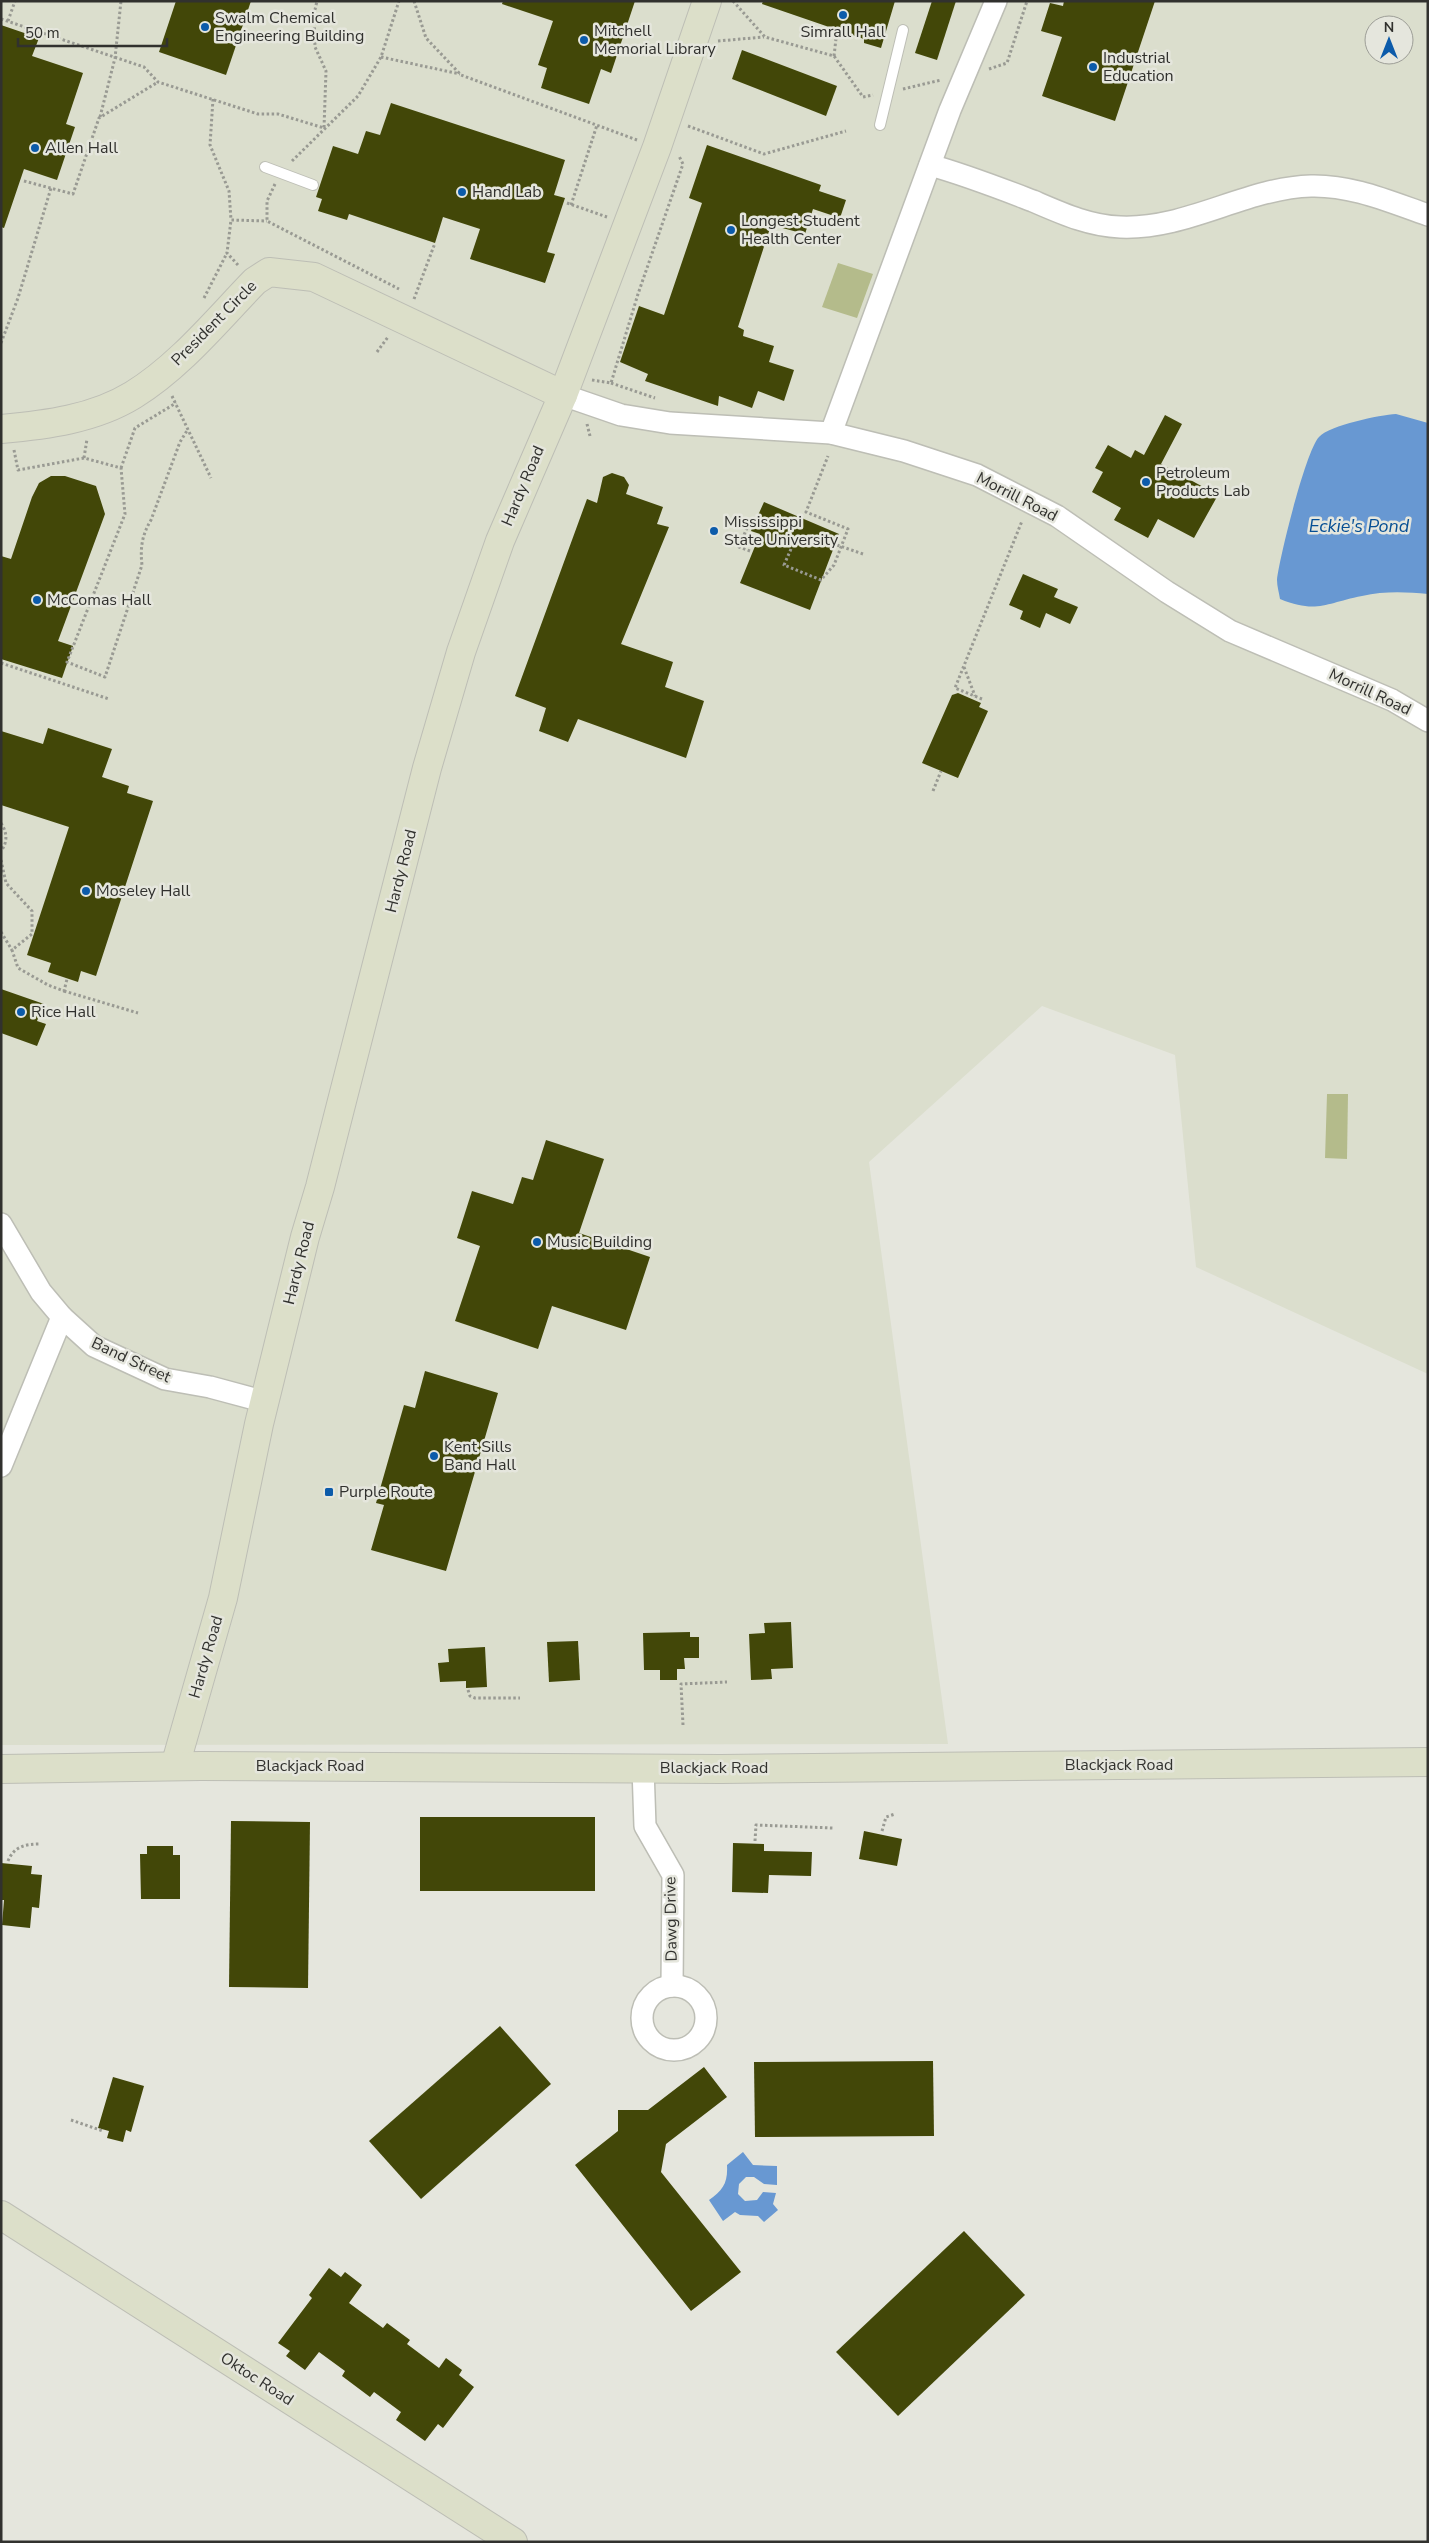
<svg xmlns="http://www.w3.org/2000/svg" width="1429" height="2543" viewBox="0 0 1429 2543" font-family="'Nunito Sans',sans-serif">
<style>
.built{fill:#dbdecd;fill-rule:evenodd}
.green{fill:#b4bb8b}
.water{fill:#6898d2}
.building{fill:#424708}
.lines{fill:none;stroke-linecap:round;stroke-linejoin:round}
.lane-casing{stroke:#bdbeb5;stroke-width:12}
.street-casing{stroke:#bdbeb5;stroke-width:24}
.secondary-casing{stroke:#bdbeb5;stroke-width:30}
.path{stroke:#999a93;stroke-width:3;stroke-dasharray:2.5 2.5;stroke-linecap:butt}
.lane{stroke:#fff;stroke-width:10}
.street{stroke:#fff;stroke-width:21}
.secondary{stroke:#dcdfc9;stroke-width:28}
.poi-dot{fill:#0c5baa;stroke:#e5e6dd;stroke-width:2}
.labels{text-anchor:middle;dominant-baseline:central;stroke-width:5;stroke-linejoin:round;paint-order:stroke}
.poi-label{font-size:16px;fill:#31312e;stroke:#e5e6dd;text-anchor:start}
.street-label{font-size:16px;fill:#31312e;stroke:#e5e6dd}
.water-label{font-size:18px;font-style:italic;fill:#054e94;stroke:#e5e6dd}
</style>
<rect width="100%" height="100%" fill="#e5e6dd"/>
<path class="built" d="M 1,1 L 1428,1 L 1428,1374 L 1196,1267 L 1175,1055 L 1042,1006 L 869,1162 L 948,1744 L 1,1745 ZM 1374,25 L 1404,25 L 1404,55 L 1374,55 Z"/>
<g class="green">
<polygon points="838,263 873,274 857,318 822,307"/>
<polygon points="1327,1094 1348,1094 1347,1159 1325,1158"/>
</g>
<g class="water">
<path d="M 1396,414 L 1428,423 L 1428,594 C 1406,592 1384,591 1362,596 C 1326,603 1317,614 1280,599 C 1279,593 1277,586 1277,580 C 1279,559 1306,450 1319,437 C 1330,425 1380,415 1396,414 Z"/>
<path d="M 743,2152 L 753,2165 L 777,2166 L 777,2185 L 764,2184 L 754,2177 L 746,2177 L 739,2184 L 738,2194 L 745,2201 L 757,2200 L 763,2192 L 776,2193 L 773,2204 L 778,2210 L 764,2222 L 758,2216 L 740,2215 L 735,2212 L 723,2221 L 709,2200 C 723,2190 728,2183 727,2165 Z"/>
</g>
<g class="building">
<polygon points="176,1 251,1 226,75 159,52"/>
<polygon points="503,1 635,1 611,73 601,69 589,104 541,88 547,68 538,65 553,21 502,4"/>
<polygon points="763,1 895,1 881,48 864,43 864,39 762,4"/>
<polygon points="932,1 956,1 937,60 915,53"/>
<polygon points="1064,1 1155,1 1115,121 1042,96 1062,37 1041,31 1050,3 1063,6"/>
<polygon points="1,25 39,38 32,56 83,73 66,124 75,127 57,180 24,169 4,228 1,227"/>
<polygon points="742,50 837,86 826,116 732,79"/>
<polygon points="391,103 565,160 554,195 565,198 547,252 555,254 545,283 470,259 480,229 443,217 435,243 349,214 347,220 318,211 322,199 316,197 333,146 358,154 366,131 380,135"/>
<polygon points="707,145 821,185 819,191 846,200 840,218 813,209 805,234 771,225 738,327 744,330 743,336 774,346 769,362 794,370 784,401 758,391 752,408 719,396 718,406 645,381 648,374 620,362 639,306 664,315 702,203 689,198"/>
<polygon points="1165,415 1182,424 1161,464 1218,495 1194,538 1158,519 1148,538 1114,520 1121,508 1092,492 1103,472 1095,468 1108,445 1131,458 1135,450 1144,455"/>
<polygon points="612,473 624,477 629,485 626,494 663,507 657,524 669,527 621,644 673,662 665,687 704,701 686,758 578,719 568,742 539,731 546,708 515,696 587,499 597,503 603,477"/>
<polygon points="51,476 65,476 96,486 105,514 58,641 73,646 62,678 1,659 1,556 11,559 32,497 39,483"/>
<polygon points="764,502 839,534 810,610 740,583 760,534 751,531"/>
<polygon points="1023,574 1058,589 1054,597 1078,607 1070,624 1046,613 1040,628 1020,619 1023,611 1009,605"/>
<polygon points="958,693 981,703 979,707 988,711 958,778 922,763 952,695"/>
<polygon points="48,728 112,749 102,777 129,786 127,793 153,801 96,976 81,971 78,982 48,972 51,963 27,955 69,827 1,805 1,731 43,744"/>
<polygon points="1,989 44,1004 37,1021 46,1024 37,1046 1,1033"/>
<polygon points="546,1140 604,1159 579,1233 650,1257 626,1330 552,1306 538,1349 455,1321 480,1246 457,1238 472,1191 513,1204 522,1177 533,1180"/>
<polygon points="425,1371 498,1393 446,1571 371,1550 384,1505 376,1503 404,1405 415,1408"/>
<polygon points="791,1622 793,1668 771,1669 772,1679 751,1680 749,1634 765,1633 764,1623"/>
<polygon points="690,1632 690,1637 699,1637 699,1658 684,1658 685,1669 677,1669 677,1680 660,1680 660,1670 644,1670 643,1633"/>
<polygon points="578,1641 580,1680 549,1682 547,1642"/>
<polygon points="485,1647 487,1687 466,1688 466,1681 440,1682 438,1663 449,1662 448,1649"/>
<rect x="420" y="1817" width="175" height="74"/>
<polygon points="231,1821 310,1822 308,1988 229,1987"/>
<polygon points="864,1831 902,1839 897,1866 859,1859"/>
<polygon points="733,1843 764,1844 764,1851 812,1852 811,1876 769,1875 768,1893 732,1892"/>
<polygon points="147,1846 173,1846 173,1855 180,1855 180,1899 141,1899 140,1854 147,1854"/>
<polygon points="1,1863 32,1866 31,1874 42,1875 39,1908 32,1907 30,1928 2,1925 4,1900 1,1900"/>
<polygon points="500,2026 551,2084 421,2199 369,2141"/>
<polygon points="933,2061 934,2136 755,2137 754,2062"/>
<polygon points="704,2067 727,2097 666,2144 661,2172 741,2272 691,2311 575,2165 618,2131 618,2110 648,2110"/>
<polygon points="113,2077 144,2086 131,2132 126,2130 123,2142 107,2138 109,2131 98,2128"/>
<polygon points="964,2231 1025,2295 898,2416 836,2352"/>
<polygon points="329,2268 341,2277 345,2272 362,2285 349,2303 383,2328 387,2323 410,2340 407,2344 439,2368 446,2358 462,2370 459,2375 474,2387 443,2428 438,2424 425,2441 396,2420 401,2412 374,2392 370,2397 342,2376 345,2371 319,2352 305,2370 286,2356 290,2351 278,2343 312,2298 309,2295"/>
</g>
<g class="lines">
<g class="lane-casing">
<g id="lane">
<polyline points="880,125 903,30"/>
<polyline points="265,167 313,185"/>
</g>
</g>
<g class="street-casing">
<g id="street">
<path d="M 930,165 C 966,175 999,188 1033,201 C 1061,213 1089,226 1120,227 C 1187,230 1245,188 1311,186 C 1352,185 1390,202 1428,215"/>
<polyline points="563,395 621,415 670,423 831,433 904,451 977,475 1057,516 1167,592 1230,631 1392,700 1428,721"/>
<polyline points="831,433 950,110 996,1"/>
<polyline points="1,1224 41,1292 62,1317 1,1466"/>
<polyline points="62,1317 94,1346 165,1379 210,1387 266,1402"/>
<polyline points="643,1768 645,1826 673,1875 672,1986"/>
<circle cx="674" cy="2018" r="32"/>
</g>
</g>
<g class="secondary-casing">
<g id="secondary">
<path d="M 1,429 C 46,425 94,419 133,395 C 180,366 217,320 255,281 L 269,272 L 314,277 L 563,395"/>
<polyline points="175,1766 223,1598 259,1424 305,1237 320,1187 427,768 461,652 500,541 563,395 657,147 707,1"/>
<polyline points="1,1769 201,1766 721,1769 1428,1762"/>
<polyline points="1,2215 513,2542"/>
</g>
</g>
<g class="path">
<polyline points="414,1 426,38 461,75 637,140"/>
<polyline points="733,1 765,37 834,56 863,97 873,95"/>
<polyline points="1,19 144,67 158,82 258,114 278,114 324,128 326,71 315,47 314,14 317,1"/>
<polyline points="8,21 15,1"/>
<polyline points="718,41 764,37"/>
<polyline points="834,56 837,30"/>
<polyline points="381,57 460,74"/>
<polyline points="989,69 1007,63 1027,1"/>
<polyline points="903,89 941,80"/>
<polyline points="213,99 210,145 229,191 231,220"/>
<polyline points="100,117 115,58 121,1"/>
<polyline points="688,126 764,154 846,131"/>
<polyline points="292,161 358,96 381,57 399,1"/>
<polyline points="24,181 73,194 99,118 158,82"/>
<polyline points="275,184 267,201 267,221 399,289"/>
<polyline points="567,203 607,217"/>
<polyline points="571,205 597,125"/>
<polyline points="238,265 227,253 231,220 267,221"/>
<polyline points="204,298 227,253"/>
<polyline points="414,299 435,243"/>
<polyline points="1,343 18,298 51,188"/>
<polyline points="377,352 388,337"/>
<polyline points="592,380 611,383 638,294 683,164 679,156"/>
<polyline points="611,383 655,398"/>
<polyline points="172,396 211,478"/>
<polyline points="587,424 590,436"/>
<path d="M 14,450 L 18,470 L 84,458 L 121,468 L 125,514 L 67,662 L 105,677 L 142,565 C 140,548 142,535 151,520 L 180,442 L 188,429"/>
<polyline points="84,458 87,439"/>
<polyline points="121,468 135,428 176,403"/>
<polyline points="837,545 863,554"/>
<polyline points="791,549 784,565 821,580 834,565 848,529 806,512 828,456"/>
<polyline points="750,551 739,547 749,523 753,525"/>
<polyline points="1,663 109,699"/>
<polyline points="964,667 975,696"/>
<polyline points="982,699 955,688 1022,521"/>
<polyline points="933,791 941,771"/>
<path d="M 1,823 C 7,832 8,842 1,851"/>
<polyline points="1,860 6,883 32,911 32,934 12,950 18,968 48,985 64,991 67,979"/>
<polyline points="1,932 12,950"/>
<polyline points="64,991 138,1013"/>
<polyline points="468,1690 470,1696 475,1698 520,1698"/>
<polyline points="683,1725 681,1684 727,1682"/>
<polyline points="882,1831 886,1817 895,1814"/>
<polyline points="755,1841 756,1825 833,1828"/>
<path d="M 8,1861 C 14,1846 26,1844 41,1844"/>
<polyline points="71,2120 103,2131"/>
</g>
<use href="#lane" class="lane"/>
<use href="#street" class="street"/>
<use href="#secondary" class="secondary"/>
</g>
<g class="poi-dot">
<circle cx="843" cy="15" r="5"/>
<circle cx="205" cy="27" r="5"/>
<circle cx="584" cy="40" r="5"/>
<circle cx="1093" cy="67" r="5"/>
<circle cx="35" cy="148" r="5"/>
<circle cx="462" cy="192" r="5"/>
<circle cx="731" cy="230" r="5"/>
<circle cx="1146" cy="482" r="5"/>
<circle cx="714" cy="531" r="5"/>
<circle cx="37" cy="600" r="5"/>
<circle cx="86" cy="891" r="5"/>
<circle cx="21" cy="1012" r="5"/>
<circle cx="537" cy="1242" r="5"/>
<circle cx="434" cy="1456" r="5"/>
<rect x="324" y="1487" width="10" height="10" rx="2.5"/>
</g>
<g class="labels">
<g class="poi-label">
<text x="215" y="18">Swalm Chemical<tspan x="215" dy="18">Engineering Building</tspan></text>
<text x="594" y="31">Mitchell<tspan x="594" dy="18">Memorial Library</tspan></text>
<text x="843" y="32" text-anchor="middle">Simrall Hall</text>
<text x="1103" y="58">Industrial<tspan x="1103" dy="18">Education</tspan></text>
<text x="45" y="148">Allen Hall</text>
<text x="472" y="192">Hand Lab</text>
<text x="741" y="221">Longest Student<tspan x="741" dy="18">Health Center</tspan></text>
<text x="1156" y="473">Petroleum<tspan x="1156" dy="18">Products Lab</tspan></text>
<text x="724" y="522">Mississippi<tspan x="724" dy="18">State University</tspan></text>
<text x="47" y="600">McComas Hall</text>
<text x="96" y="891">Moseley Hall</text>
<text x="31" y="1012">Rice Hall</text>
<text x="547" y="1242">Music Building</text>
<text x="444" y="1447">Kent Sills<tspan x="444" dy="18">Band Hall</tspan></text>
<text x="339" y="1492">Purple Route</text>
</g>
<g class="street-label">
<text transform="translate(214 323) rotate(-45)">President Circle</text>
<text transform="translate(523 486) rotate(-67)">Hardy Road</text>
<text transform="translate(1017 497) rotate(27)">Morrill Road</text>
<text transform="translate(1370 692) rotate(25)">Morrill Road</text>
<text transform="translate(401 871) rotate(-76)">Hardy Road</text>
<text transform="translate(299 1263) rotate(-76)">Hardy Road</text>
<text transform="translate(131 1360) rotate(25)">Band Street</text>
<text transform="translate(206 1657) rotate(-74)">Hardy Road</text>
<text x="1119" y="1765">Blackjack Road</text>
<text x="310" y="1766">Blackjack Road</text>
<text x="714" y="1768">Blackjack Road</text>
<text transform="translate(671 1919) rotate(-91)">Dawg Drive</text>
<text transform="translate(257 2379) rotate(33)">Oktoc Road</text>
</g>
<g class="water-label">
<text x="1359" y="526">Eckie's Pond</text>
</g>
</g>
<rect width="1429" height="2543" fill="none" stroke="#31312e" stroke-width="5"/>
<g transform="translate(1389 40)"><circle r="24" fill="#e5e6dd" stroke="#9d9e97"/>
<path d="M0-4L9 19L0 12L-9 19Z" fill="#0c5baa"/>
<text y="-8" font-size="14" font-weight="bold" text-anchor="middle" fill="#31312e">N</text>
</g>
<path d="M18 38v8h149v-8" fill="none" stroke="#31312e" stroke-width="2.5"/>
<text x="25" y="38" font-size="15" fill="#31312e" stroke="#e5e6dd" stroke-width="4" paint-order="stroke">50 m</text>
</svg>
